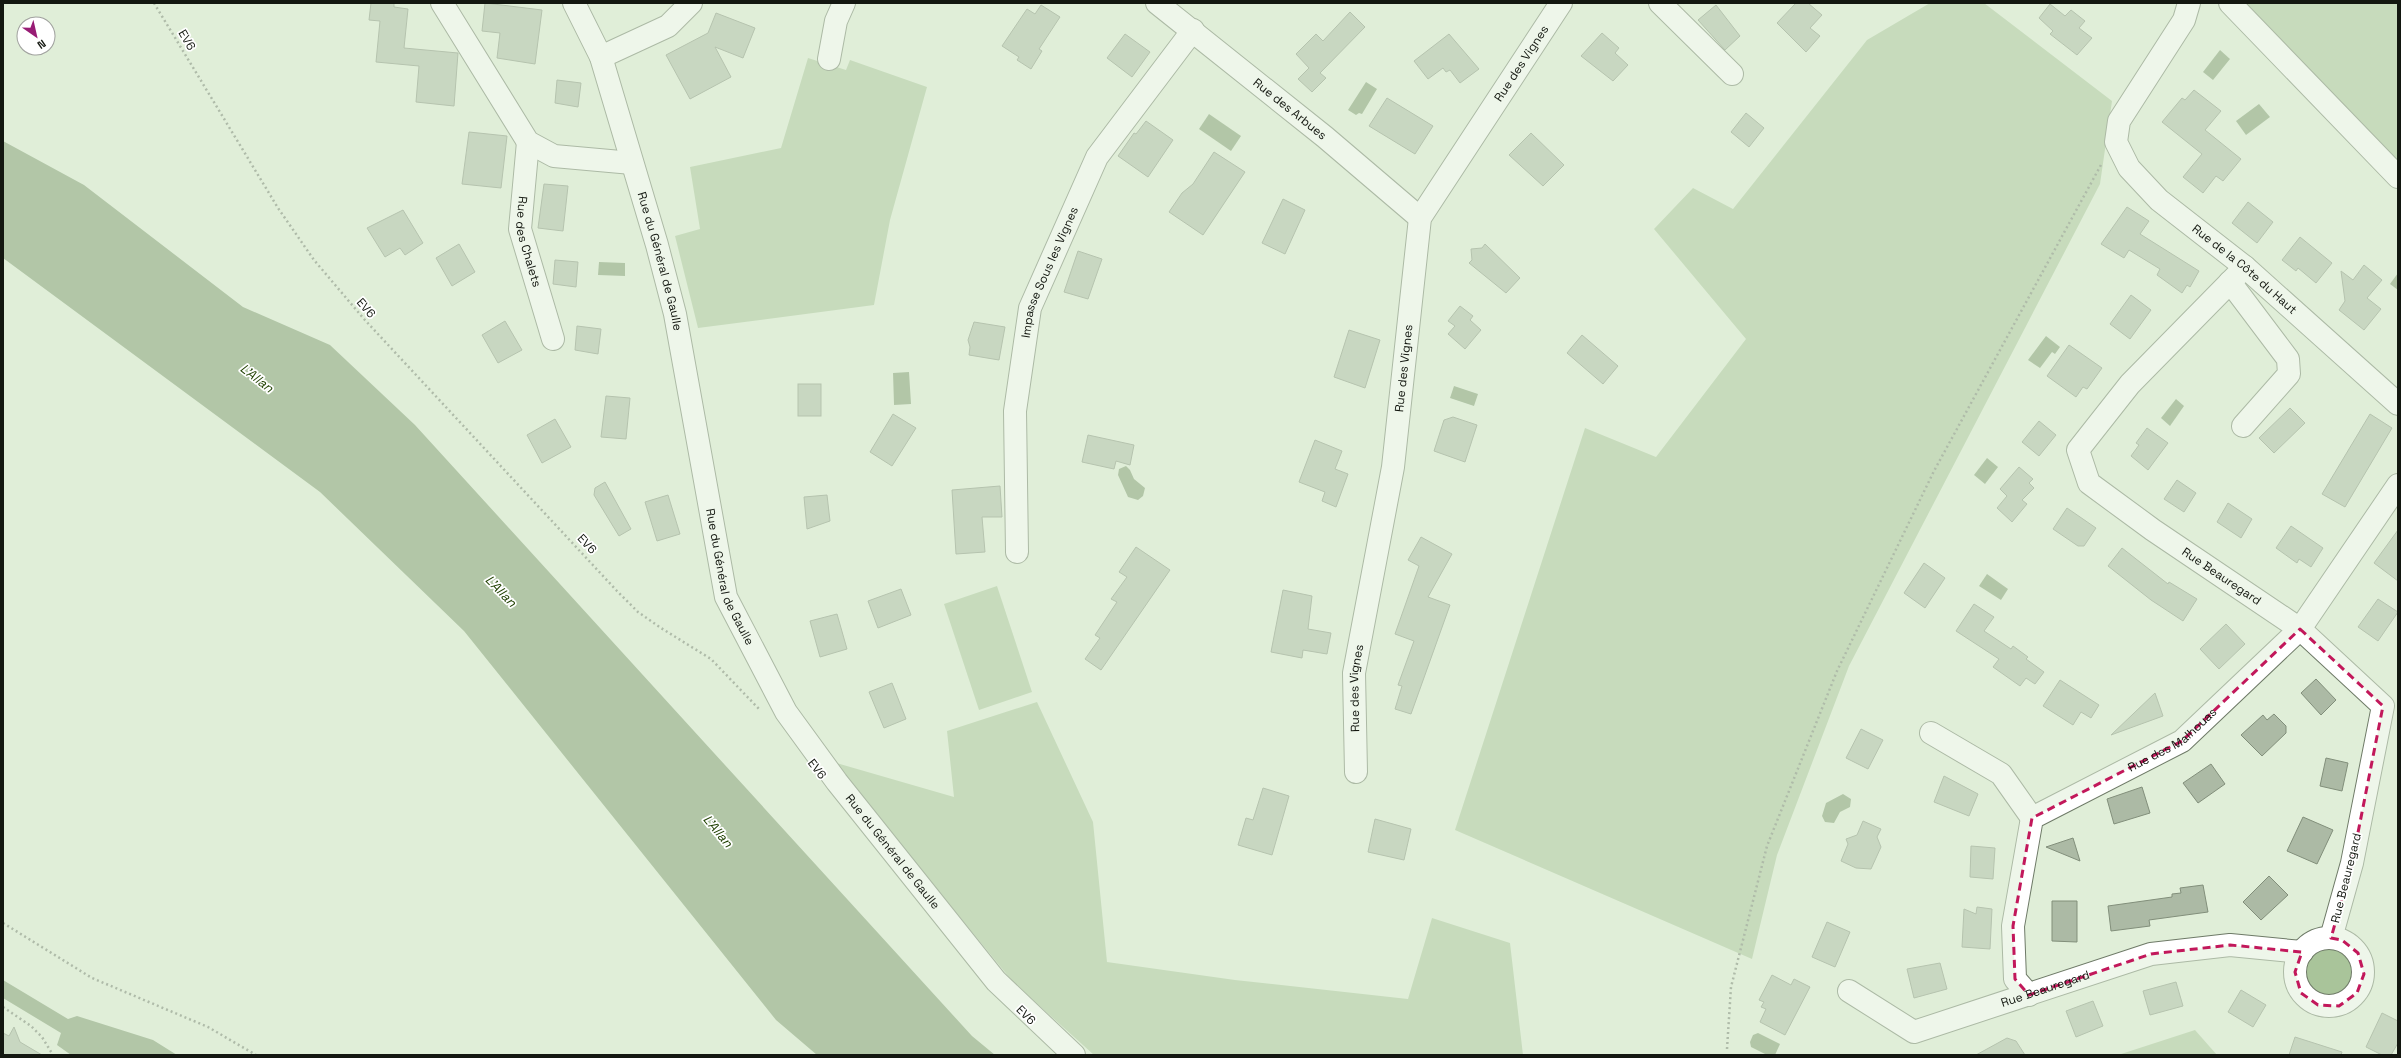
<svg xmlns="http://www.w3.org/2000/svg" width="2401" height="1058" viewBox="0 0 2401 1058" font-family="'Space Grotesk',sans-serif">
<style>
.green{fill:#a9c49a}
.water{fill:#7b956c}
.building{fill:#acbaa5;stroke:#828f7b}
.lines{fill:none;stroke-linecap:round;stroke-linejoin:round}
.minor-casing{stroke:#6e7a67;stroke-width:24}
.major-casing{stroke:#6e7a67;stroke-width:24}
.path{stroke:#747d6f;stroke-width:2.5;stroke-dasharray:2 3;stroke-linecap:butt}
.minor{stroke:#fff;stroke-width:22}
.major{stroke:#fff;stroke-width:22}
.marked{fill:none;stroke:#c2185b;stroke-width:3;stroke-dasharray:8 5;stroke-linejoin:round}
.labels{text-anchor:middle;dominant-baseline:central;stroke-width:3.5;stroke-linejoin:round;paint-order:stroke}
.street-label{font-size:12px;fill:#131710;stroke:#fff}
.water-label{font-size:13px;font-style:italic;fill:#204102;stroke:#fff}
</style>
<rect width="100%" height="100%" fill="#e0eed8"/>
<g class="green">
<polygon points="1930,3 1984,3 2112,101 2100,184 1849,666 1777,855 1752,959 1455,830 1585,428 1656,457 1746,339 1654,229 1693,188 1733,209 1867,40"/>
<polygon points="2222,3 2398,3 2398,182"/>
<polygon points="808,58 846,70 850,60 927,87 890,220 874,305 698,328 675,236 700,229 690,167 781,148"/>
<polygon points="997,586 1032,692 979,710 944,604"/>
<polygon points="1037,702 1093,822 1107,962 1235,980 1408,999 1432,918 1510,943 1523,1055 1094,1055 1013,982 833,762 954,797 947,731"/>
<circle cx="2329" cy="972" r="26"/>
<polygon points="2195,1030 2217,1055 2118,1055"/>
</g>
<g class="water">
<polygon points="2220,50 2230,59 2213,80 2203,72"/>
<polygon points="1366,82 1377,89 1362,114 1359,113 1356,115 1348,110"/>
<polygon points="2259,104 2270,117 2246,135 2236,121"/>
<polygon points="1209,114 1241,136 1231,151 1199,129"/>
<polygon points="3,141 84,185 243,307 330,345 415,425 972,1036 995,1055 817,1055 776,1020 464,631 320,492 3,258"/>
<polygon points="599,262 625,263 625,276 598,275"/>
<polygon points="2398,273 2398,290 2390,284"/>
<polygon points="2046,336 2060,347 2055,354 2052,352 2040,368 2028,360"/>
<polygon points="909,372 911,404 894,405 893,373"/>
<polygon points="1454,386 1478,394 1474,406 1450,398"/>
<polygon points="2176,399 2184,406 2170,426 2161,418"/>
<polygon points="1987,458 1998,467 1985,484 1974,475"/>
<polygon points="1126,466 1130,470 1134,479 1145,488 1143,496 1138,500 1128,497 1118,475 1119,469"/>
<polygon points="1987,574 2008,589 2001,600 1979,586"/>
<polygon points="1843,794 1851,799 1850,807 1840,812 1834,823 1825,822 1822,816 1826,803"/>
<polygon points="3,980 68,1019 77,1016 153,1040 177,1055 71,1055 57,1045 61,1033 3,998"/>
<polygon points="1758,1033 1780,1044 1775,1055 1767,1055 1751,1047 1750,1042 1753,1035"/>
</g>
<g class="building">
<polygon points="371,3 394,3 394,7 408,9 404,48 458,53 454,106 416,102 419,66 376,62 380,21 369,20"/>
<polygon points="485,3 542,10 535,64 497,58 500,33 482,31"/>
<polygon points="1796,3 1808,3 1822,15 1810,28 1820,36 1806,52 1777,23"/>
<polygon points="2050,4 2065,16 2071,10 2085,21 2079,28 2092,38 2077,55 2050,34 2053,31 2039,18"/>
<polygon points="1041,5 1060,17 1039,49 1042,51 1031,69 1017,60 1019,57 1002,46 1027,9 1035,14"/>
<polygon points="1716,5 1740,36 1725,50 1698,20"/>
<polygon points="1350,12 1365,27 1320,73 1326,78 1312,92 1298,79 1309,68 1296,54 1316,34 1323,41"/>
<polygon points="716,13 755,28 743,58 715,47 731,77 690,99 666,55 708,33"/>
<polygon points="1602,33 1619,48 1615,53 1628,65 1613,81 1581,56"/>
<polygon points="1125,34 1150,52 1132,77 1107,58"/>
<polygon points="1449,34 1479,69 1460,83 1450,70 1446,72 1443,68 1428,79 1414,61"/>
<polygon points="557,80 581,83 578,107 555,103"/>
<polygon points="2194,90 2221,111 2205,130 2241,159 2223,181 2216,176 2203,193 2183,177 2202,154 2162,122 2182,98 2185,100"/>
<polygon points="1387,98 1433,126 1415,154 1369,126"/>
<polygon points="1746,113 1764,128 1749,147 1731,132"/>
<polygon points="1146,121 1173,140 1148,177 1118,156 1134,133 1136,134"/>
<polygon points="469,132 507,136 501,188 462,184"/>
<polygon points="1531,133 1564,165 1543,186 1509,155"/>
<polygon points="1214,152 1245,172 1203,235 1169,212 1182,193 1193,184"/>
<polygon points="544,184 568,186 563,231 538,228"/>
<polygon points="1283,199 1305,210 1285,254 1262,243"/>
<polygon points="2248,202 2273,222 2257,243 2232,223"/>
<polygon points="2127,207 2149,221 2140,234 2199,271 2190,287 2187,285 2182,293 2157,275 2160,269 2129,250 2124,258 2101,244"/>
<polygon points="403,210 423,243 405,255 400,248 385,257 367,228"/>
<polygon points="2300,237 2332,263 2316,283 2298,268 2296,271 2282,260"/>
<polygon points="459,244 475,272 452,286 436,258"/>
<polygon points="1485,244 1520,278 1506,293 1469,263 1472,260 1471,249 1482,248"/>
<polygon points="1078,251 1102,259 1088,299 1064,292"/>
<polygon points="555,260 578,262 576,287 553,284"/>
<polygon points="2364,265 2382,280 2367,298 2381,309 2364,330 2339,310 2345,301 2341,271 2353,280"/>
<polygon points="2131,295 2151,310 2130,339 2110,324"/>
<polygon points="1460,306 1473,316 1470,320 1481,330 1465,349 1448,334 1455,326 1448,321"/>
<polygon points="505,321 522,350 498,363 482,335"/>
<polygon points="974,322 1005,327 999,360 969,355 970,347 968,340"/>
<polygon points="577,326 601,329 598,354 575,350"/>
<polygon points="1349,330 1380,340 1365,388 1334,377"/>
<polygon points="1582,335 1618,366 1603,384 1567,353"/>
<polygon points="2069,345 2102,368 2087,389 2083,387 2076,397 2047,376"/>
<rect x="798" y="384" width="23" height="32"/>
<polygon points="606,396 630,398 626,439 601,437"/>
<polygon points="2290,408 2305,423 2274,453 2259,438"/>
<polygon points="893,414 916,428 892,466 870,452"/>
<polygon points="2370,414 2392,428 2345,507 2322,494"/>
<polygon points="1453,417 1477,425 1465,462 1434,451 1444,420"/>
<polygon points="555,419 571,447 542,463 527,435"/>
<polygon points="2039,421 2056,435 2039,456 2022,442"/>
<polygon points="2147,428 2168,443 2148,470 2131,456 2139,445 2136,443"/>
<polygon points="1088,435 1134,445 1130,465 1116,461 1114,469 1082,462"/>
<polygon points="1315,440 1342,451 1335,469 1348,474 1336,507 1322,501 1325,492 1299,482"/>
<polygon points="2019,467 2033,479 2029,483 2034,488 2022,500 2027,504 2012,522 1997,508 2007,496 2000,489"/>
<polygon points="2177,480 2196,493 2184,512 2164,499"/>
<polygon points="605,482 631,529 619,536 594,495 595,488"/>
<polygon points="1000,486 1002,517 982,517 985,552 956,554 952,490"/>
<polygon points="668,495 680,534 657,541 645,502"/>
<polygon points="827,495 830,521 807,529 804,497"/>
<polygon points="2228,503 2252,519 2241,538 2217,522"/>
<polygon points="2067,508 2096,528 2084,546 2078,546 2053,529"/>
<polygon points="2291,526 2323,548 2311,567 2299,559 2297,563 2276,548"/>
<polygon points="2398,530 2398,581 2374,563"/>
<polygon points="1421,537 1452,554 1428,597 1450,605 1411,714 1395,709 1402,686 1398,685 1414,641 1395,634 1419,566 1408,560"/>
<polygon points="1136,547 1170,570 1101,670 1085,659 1100,638 1095,635 1117,602 1111,599 1127,577 1119,572"/>
<polygon points="2122,548 2168,584 2169,582 2197,599 2183,621 2151,600 2108,566"/>
<polygon points="1924,563 1945,578 1925,608 1904,593"/>
<polygon points="901,589 911,615 878,628 868,601"/>
<polygon points="1283,590 1312,596 1308,629 1331,633 1327,654 1303,650 1302,658 1271,652"/>
<polygon points="2378,599 2398,612 2378,641 2358,627"/>
<polygon points="1974,604 1994,617 1984,631 2011,649 2013,646 2028,657 2026,659 2044,672 2035,684 2026,678 2020,686 1993,667 1999,659 1956,631"/>
<polygon points="837,614 847,649 820,657 810,621"/>
<polygon points="2226,624 2245,644 2219,669 2200,649"/>
<polygon points="2316,679 2336,700 2321,715 2301,693"/>
<polygon points="2060,680 2099,705 2091,718 2081,712 2073,725 2043,706"/>
<polygon points="892,683 906,719 884,728 869,692"/>
<polygon points="2155,693 2163,716 2111,735"/>
<polygon points="2274,714 2286,726 2286,733 2262,756 2241,735 2263,715 2267,720"/>
<polygon points="1861,729 1883,740 1868,769 1846,758"/>
<polygon points="2326,758 2348,763 2342,791 2320,786"/>
<polygon points="2211,764 2225,784 2198,803 2183,783"/>
<polygon points="1944,776 1978,794 1969,816 1934,802"/>
<polygon points="2142,787 2150,813 2114,824 2107,799"/>
<polygon points="1263,788 1289,796 1272,855 1238,845 1246,818 1253,820"/>
<polygon points="2303,817 2333,830 2317,864 2287,851"/>
<polygon points="1375,819 1411,829 1404,860 1368,852"/>
<polygon points="1863,821 1881,829 1877,837 1881,847 1871,869 1856,868 1841,861 1848,844 1846,839 1857,835"/>
<polygon points="2073,838 2080,861 2046,847"/>
<polygon points="1971,846 1995,848 1993,879 1970,877"/>
<polygon points="2269,876 2288,895 2261,920 2243,902"/>
<polygon points="2203,885 2208,912 2149,920 2150,926 2111,931 2108,906 2172,897 2172,894 2181,893 2180,888"/>
<polygon points="2052,901 2077,901 2077,942 2052,941"/>
<polygon points="1977,907 1992,909 1990,949 1962,947 1964,909 1976,914"/>
<polygon points="1827,922 1850,932 1835,967 1812,957"/>
<polygon points="1940,963 1947,989 1914,998 1907,969"/>
<polygon points="1772,975 1791,985 1794,979 1810,987 1785,1035 1760,1022 1766,1009 1761,1007 1764,1002 1759,1000"/>
<polygon points="2176,982 2183,1006 2150,1015 2143,991"/>
<polygon points="2241,990 2266,1005 2253,1027 2228,1012"/>
<polygon points="2093,1001 2103,1026 2076,1037 2066,1011"/>
<polygon points="2382,1013 2398,1021 2398,1043 2391,1055 2382,1055 2366,1047"/>
<polygon points="14,1027 20,1042 42,1055 3,1055 3,1033 9,1036"/>
<polygon points="2295,1037 2342,1052 2341,1055 2289,1055"/>
<polygon points="2007,1038 2016,1041 2025,1055 1976,1055"/>
</g>
<g class="lines">
<g class="minor-casing">
<g id="minor">
<polyline points="442,3 528,142 554,156 632,163"/>
<path id="s1" d="M 1157,3 L 1325,137 L 1420,218"/>
<polyline points="1660,3 1732,74"/>
<path id="s2" d="M 2189,3 L 2184,20 L 2119,121 L 2116,142 L 2129,168 L 2159,200 L 2245,267 L 2398,404"/>
<polyline points="2230,3 2398,177"/>
<polyline points="601,57 668,26 691,3"/>
<polyline points="829,59 836,21 844,3"/>
<path id="s3" d="M 528,142 L 520,229 L 553,339"/>
<path id="s4" d="M 2245,267 L 2130,384 L 2078,450 L 2089,483 L 2153,530 L 2300,629 L 2383,706 L 2352,863 L 2331,938"/>
<polyline points="2230,282 2288,359 2289,374 2243,426"/>
<path id="s5" d="M 1017,552 L 1015,411 L 1030,308 L 1097,157 L 1193,30"/>
<polyline points="1931,733 2001,774 2032,818"/>
<path id="s6" d="M 1356,772 L 1354,673 L 1393,467 L 1420,218 L 1561,3"/>
<circle cx="2329" cy="972" r="34"/>
<path id="s7" d="M 1849,991 L 1914,1032 L 2151,954 L 2230,945 L 2302,952"/>
<path id="s8" d="M 2029,995 L 2015,979 L 2013,926 L 2032,818 L 2182,741 L 2300,629 L 2398,485"/>
</g>
</g>
<g class="major-casing">
<g id="major">
<path id="s9" d="M 574,3 L 601,57 L 657,245 L 675,314 L 726,597 L 786,712 L 837,782 L 996,981 L 1074,1055"/>
</g>
</g>
<g class="path">
<polyline points="154,3 278,208 314,260 364,319 617,591 638,612 661,628 711,659 759,709"/>
<polyline points="3,923 92,978 208,1027 256,1055"/>
<polyline points="3,1007 31,1026 42,1037 53,1055"/>
<polyline points="1727,1049 1731,987 1767,846 1837,671 1934,471 2102,163"/>
</g>
<use href="#minor" class="minor"/>
<use href="#major" class="major"/>
</g>
<path d="M0 0H2401V1058H0ZM 2300,629 L 2383,706 L 2352,863 L 2331,938 L 2342,940 L 2358,953 L 2364,974 L 2357,993 L 2339,1006 L 2318,1005 L 2301,993 L 2295,972 L 2302,952 L 2230,945 L 2151,954 L 2029,995 L 2015,979 L 2013,926 L 2032,818 L 2182,741 Z" fill="#e0eed8" fill-opacity=".55" fill-rule="evenodd"/>
<path class="marked" d="M 2300,629 L 2383,706 L 2352,863 L 2331,938 L 2342,940 L 2358,953 L 2364,974 L 2357,993 L 2339,1006 L 2318,1005 L 2301,993 L 2295,972 L 2302,952 L 2230,945 L 2151,954 L 2029,995 L 2015,979 L 2013,926 L 2032,818 L 2182,741 Z"/>
<g class="labels">
<g class="street-label">
<text transform="translate(187 40) rotate(59)">EV6</text>
<text stroke="none"><textPath href="#s6" startOffset="744">Rue des Vignes</textPath></text>
<text stroke="none"><textPath href="#s1" startOffset="170">Rue des Arbues</textPath></text>
<text stroke="none"><textPath href="#s3" startOffset="101">Rue des Chalets</textPath></text>
<text stroke="none"><textPath href="#s9" startOffset="273">Rue du Général de Gaulle</textPath></text>
<text stroke="none"><textPath href="#s2" startOffset="342">Rue de la Côte du Haut</textPath></text>
<text stroke="none"><textPath href="#s5" startOffset="285">Impasse Sous les Vignes</textPath></text>
<text transform="translate(366 308) rotate(49)">EV6</text>
<text stroke="none"><textPath href="#s6" startOffset="408">Rue des Vignes</textPath></text>
<text transform="translate(587 544) rotate(47)">EV6</text>
<text stroke="none"><textPath href="#s9" startOffset="597">Rue du Général de Gaulle</textPath></text>
<text stroke="none"><textPath href="#s4" startOffset="445">Rue Beauregard</textPath></text>
<text stroke="none"><textPath href="#s6" startOffset="84">Rue des Vignes</textPath></text>
<text stroke="none"><textPath href="#s8" startOffset="345">Rue des Malhouas</textPath></text>
<text transform="translate(817 769) rotate(52)">EV6</text>
<text stroke="none"><textPath href="#s9" startOffset="921">Rue du Général de Gaulle</textPath></text>
<text transform="translate(2346 878) rotate(-76)">Rue Beauregard</text>
<text stroke="none"><textPath href="#s7" startOffset="215">Rue Beauregard</textPath></text>
<text transform="translate(1026 1015) rotate(45)">EV6</text>
</g>
<g class="water-label">
<text transform="translate(257 378) rotate(38)">L'Allan</text>
<text transform="translate(501 591) rotate(46)">L'Allan</text>
<text transform="translate(718 831) rotate(50)">L'Allan</text>
</g>
</g>
<rect width="2401" height="1058" fill="none" stroke="#131710" stroke-width="8"/>
<g transform="translate(36 36) rotate(146)"><circle r="19" fill="#ffffff" stroke="#a1a29f"/>
<path d="M0-3L7 15L0 10L-7 15Z" fill="#981c75"/>
<text y="-6" font-size="11" font-weight="bold" text-anchor="middle" fill="#131710">N</text>
</g>
</svg>
